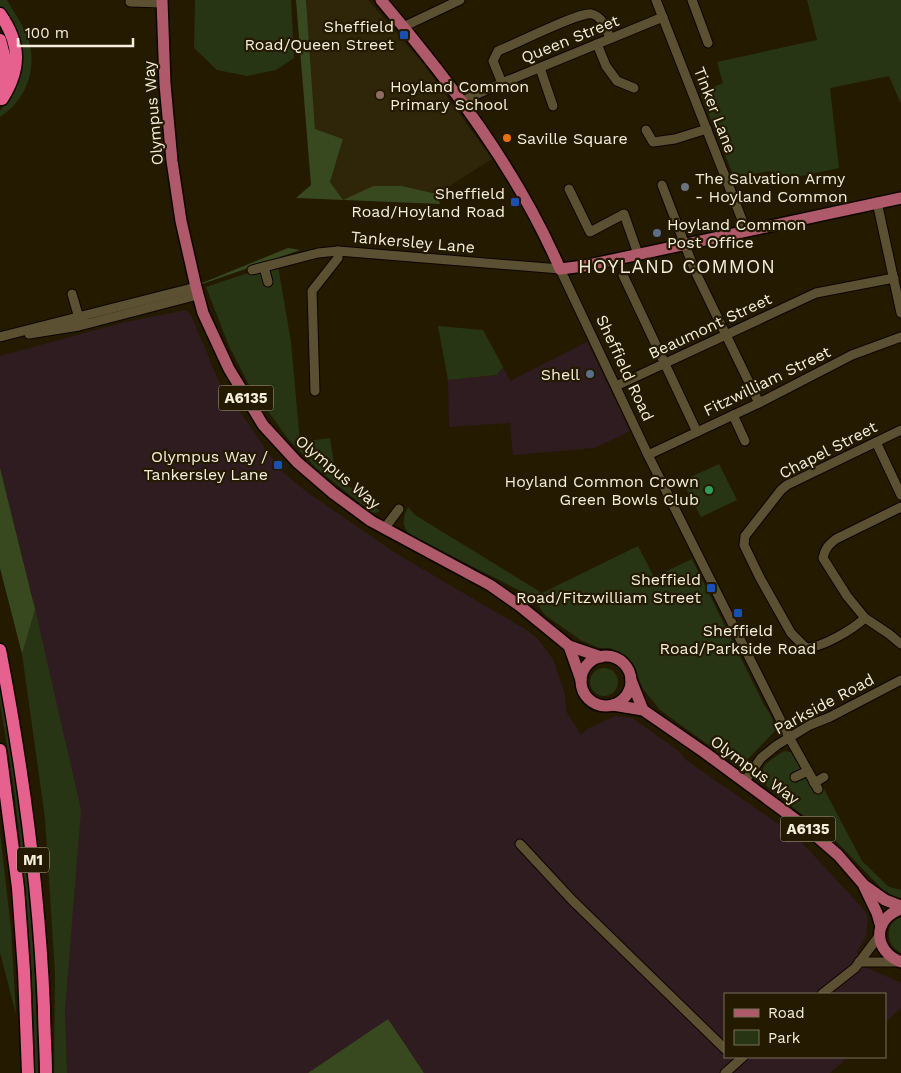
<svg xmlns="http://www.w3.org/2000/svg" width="901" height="1073" viewBox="0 0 901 1073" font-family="'Work Sans',sans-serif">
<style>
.commercial{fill:#2f1c21}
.built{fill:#2f2509}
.green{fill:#283515}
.forest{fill:#384920}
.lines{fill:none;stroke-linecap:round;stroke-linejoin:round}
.minor-casing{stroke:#0d0500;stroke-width:11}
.major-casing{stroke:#0d0500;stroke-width:14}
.highway-casing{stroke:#0d0500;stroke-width:15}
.minor{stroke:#5c5033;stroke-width:9}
.major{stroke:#af5a6a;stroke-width:11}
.highway{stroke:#e6618e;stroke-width:12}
.transit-dot{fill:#1a4fb4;stroke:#241a00;stroke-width:2}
.education-dot{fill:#8d6e63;stroke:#241a00;stroke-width:2}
.food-dot{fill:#e8710a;stroke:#241a00;stroke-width:2}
.worship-dot{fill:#6b7280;stroke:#241a00;stroke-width:2}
.service-dot{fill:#5c6f8a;stroke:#241a00;stroke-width:2}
.leisure-dot{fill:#2e9e5b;stroke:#241a00;stroke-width:2}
.labels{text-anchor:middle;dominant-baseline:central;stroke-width:4.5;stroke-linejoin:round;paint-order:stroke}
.shield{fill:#241a00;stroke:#b6ae9b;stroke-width:1}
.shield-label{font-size:15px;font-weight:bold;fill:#f5eedd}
.poi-label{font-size:16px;fill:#f5eedd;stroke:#241a00;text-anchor:end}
.street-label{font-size:16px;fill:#f5eedd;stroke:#241a00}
.quarter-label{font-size:19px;letter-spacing:1px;fill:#f5eedd;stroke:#241a00}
</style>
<rect width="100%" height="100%" fill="#241a00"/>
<g class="commercial">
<polygon points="186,310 191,315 219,382 281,471 307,492 397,554 525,629 537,638 553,659 565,694 566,711 581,735 587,729 615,716 632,718 679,751 686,760 797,837 865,911 868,917 867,927 866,936 857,952 868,968 901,983 901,1008 885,1023 885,994 725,994 725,1057 848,1057 830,1073 424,1073 388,1020 308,1073 67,1073 65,1008 33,600 0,468 0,356 125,322"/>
<polygon points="587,342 630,431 595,448 513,455 510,423 449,427 448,380 497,375 503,367 510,381"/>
</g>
<polygon class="built" points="306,0 368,0 422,62 492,159 437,194 402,186 373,186 343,200 330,182 343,139 315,129"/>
<g class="green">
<path d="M 0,0 L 7,0 C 15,14 26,29 30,45 C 36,74 24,101 0,117 L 0,111 L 14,91 L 8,18 L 0,6 Z"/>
<polygon points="195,0 291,0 294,58 276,70 247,76 217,70 194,48"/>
<polygon points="807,0 901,0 901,104 889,76 830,88 839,168 773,182 770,171 734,177 700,93 723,83 717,62 817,40"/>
<polygon points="278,266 291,342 300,442 330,438 336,476 380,511 376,513 371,512 316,468 288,439 248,383 229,346 206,287 254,271 263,275"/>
<polygon points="438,326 483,330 503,367 497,375 448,380"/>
<polygon points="719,464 737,500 701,517 682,481"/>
<path d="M 408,507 L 415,515 L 542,593 L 638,546 L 654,577 L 692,559 L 764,705 C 770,713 774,721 775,731 L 744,763 L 732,762 L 660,710 L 643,689 L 634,668 L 627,657 L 610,648 L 600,648 L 582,641 L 545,615 L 538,605 L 528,595 L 409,534 C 401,525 403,517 408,507 Z"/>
<polygon points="33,600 81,810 65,1008 67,1073 54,1073 55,974 45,818 22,654"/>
<circle cx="604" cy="682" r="14"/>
<path d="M 0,687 C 7,732 16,777 22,822 C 33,905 36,989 38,1073 L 35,1073 C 33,949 22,826 0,704 Z"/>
<path d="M 784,751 L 791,752 L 796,761 L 798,760 L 802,777 L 809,780 L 816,793 L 824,789 L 862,861 L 889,887 L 901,890 L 901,901 L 890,897 L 890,894 L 882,889 L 832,837 L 771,791 C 752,769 766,763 784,751 Z"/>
<polygon points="0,832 11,929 16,1015 0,952"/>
<path d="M 901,917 L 901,953 C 885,945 884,924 901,917 Z"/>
</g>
<g class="forest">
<polygon points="296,0 306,0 315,129 343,139 330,182 343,200 373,186 402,186 437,194 440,204 296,198 311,185"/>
<polygon points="288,248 300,250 185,290"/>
<polygon points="0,468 35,609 22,654 0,568"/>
<polygon points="388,1019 424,1073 308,1073"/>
</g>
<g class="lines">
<g class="minor-casing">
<g id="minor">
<polyline points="656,0 746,230"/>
<polyline points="692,0 708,43"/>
<polyline points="130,2 162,3"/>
<polyline points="403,27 460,0"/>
<polyline points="597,44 606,66 617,81 634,88"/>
<polyline points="540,68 553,106"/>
<path d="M 502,83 L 493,61 L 498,51 C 514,45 580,11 592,14 C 603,17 606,29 610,38"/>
<polyline points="462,101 502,83 663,17"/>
<polyline points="646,130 653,142 675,139 707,129"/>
<polyline points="662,185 695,271 759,403"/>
<polyline points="569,189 590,232 624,214 638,254"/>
<polyline points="877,202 901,313"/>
<polyline points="264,267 268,282"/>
<polyline points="252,270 318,253 338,251 560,269 648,455 789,737 818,789"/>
<polyline points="623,275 697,432"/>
<polyline points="72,294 79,318 83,320"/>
<polyline points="29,334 79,326 198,295"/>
<polyline points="0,337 196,287"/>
<polyline points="616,386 816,293 894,278"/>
<polyline points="315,391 312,291 338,258 338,251"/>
<polyline points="733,415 745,441"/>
<polyline points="876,442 901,495"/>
<polyline points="648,455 759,403 852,355 901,337"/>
<path d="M 901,507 L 836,539 C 828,545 825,549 823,558 L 847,596 L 865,618 L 889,634 L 901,644"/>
<polyline points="384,529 399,509"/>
<path d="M 865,618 C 852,630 823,647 806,648 L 791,633 L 760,578 L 744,545 L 745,536 L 781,490 L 787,485 L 901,430"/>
<polyline points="795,777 808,771"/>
<polyline points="745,781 761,758 777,745 810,725 830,717 901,680"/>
<polyline points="814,783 824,777"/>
<polyline points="520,844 572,900 725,1049"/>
<polyline points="859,962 898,962"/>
<polyline points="822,994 855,968 879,936"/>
<polyline points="725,1073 743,1057"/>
</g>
</g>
<g class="major-casing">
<g id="major">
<polyline points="162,0 165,84 172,161 181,221 196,287 203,313 229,369 263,425 297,462 333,493 371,521 490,585 520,606 569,646 601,657"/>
<path d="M 381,0 C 450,82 517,169 560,269 L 584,266 L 901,198"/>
<polyline points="569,646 581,680"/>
<circle cx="606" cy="681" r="25"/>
<polyline points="631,680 643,710"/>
<polyline points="613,705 643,710 704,752 807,828 838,855 864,885 885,900 901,906"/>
<polyline points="864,886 877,913 881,927"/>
<path d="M 901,909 C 872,919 873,951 901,962"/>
</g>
</g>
<g class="highway-casing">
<g id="highway">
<path d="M 0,14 C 21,44 21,69 2,99"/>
<polyline points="0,40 6,63 4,89"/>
<path d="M 0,650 C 23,769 39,888 44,1008 C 44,1030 46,1052 46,1073"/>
<polyline points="0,750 18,888 24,971 28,1073"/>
</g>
</g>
<use href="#minor" class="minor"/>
<use href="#major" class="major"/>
<use href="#highway" class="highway"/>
</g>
<g class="transit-dot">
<rect x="399" y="30" width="10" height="10" rx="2.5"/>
<rect x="510" y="197" width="10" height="10" rx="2.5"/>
<rect x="273" y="460" width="10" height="10" rx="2.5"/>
<rect x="706" y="583" width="10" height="10" rx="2.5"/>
<rect x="733" y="608" width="10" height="10" rx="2.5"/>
</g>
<circle class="education-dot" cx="380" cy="95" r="5"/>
<circle class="food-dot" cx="507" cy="138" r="5"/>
<circle class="worship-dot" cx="685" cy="187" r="5"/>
<g class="service-dot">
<circle cx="657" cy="233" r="5"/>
<circle cx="590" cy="374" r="5"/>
</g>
<circle class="leisure-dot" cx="709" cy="490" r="5"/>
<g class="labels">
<g class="shield">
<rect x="218.5" y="385.5" width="55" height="25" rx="4"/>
<rect x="780.5" y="816.5" width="55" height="25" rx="4"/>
<rect x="17" y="847.5" width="32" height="25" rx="4"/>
</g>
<g class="shield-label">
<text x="246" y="398">A6135</text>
<text x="808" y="829">A6135</text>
<text x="33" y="860">M1</text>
</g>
<g class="poi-label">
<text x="394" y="26">Sheffield<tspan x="394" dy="18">Road/Queen Street</tspan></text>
<text x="390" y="86" text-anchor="start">Hoyland Common<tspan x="390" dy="18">Primary School</tspan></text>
<text x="517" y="138" text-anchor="start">Saville Square</text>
<text x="695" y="178" text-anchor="start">The Salvation Army<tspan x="695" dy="18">- Hoyland Common</tspan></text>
<text x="505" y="193">Sheffield<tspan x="505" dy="18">Road/Hoyland Road</tspan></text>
<text x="667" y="224" text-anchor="start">Hoyland Common<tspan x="667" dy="18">Post Office</tspan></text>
<text x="580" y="374">Shell</text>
<text x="268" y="456">Olympus Way /<tspan x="268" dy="18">Tankersley Lane</tspan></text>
<text x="699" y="481">Hoyland Common Crown<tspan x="699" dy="18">Green Bowls Club</tspan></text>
<text x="701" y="579">Sheffield<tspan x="701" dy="18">Road/Fitzwilliam Street</tspan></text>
<text x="738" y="630" text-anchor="middle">Sheffield<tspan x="738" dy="18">Road/Parkside Road</tspan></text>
</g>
<g class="street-label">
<text transform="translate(570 39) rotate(-22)">Queen Street</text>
<text transform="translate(715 110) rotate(69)">Tinker Lane</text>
<text transform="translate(153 113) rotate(-95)">Olympus Way</text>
<text transform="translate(413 242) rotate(5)">Tankersley Lane</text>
<text transform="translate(710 326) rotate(-25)">Beaumont Street</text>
<text transform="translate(625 368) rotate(65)">Sheffield Road</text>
<text transform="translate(767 381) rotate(-26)">Fitzwilliam Street</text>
<text transform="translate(828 450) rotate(-27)">Chapel Street</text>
<text transform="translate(338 472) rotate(40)">Olympus Way</text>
<text transform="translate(824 704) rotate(-28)">Parkside Road</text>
<text transform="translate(755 770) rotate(36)">Olympus Way</text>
</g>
<g class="quarter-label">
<text x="677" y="266">HOYLAND COMMON</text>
</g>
</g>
<rect x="724" y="993" width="162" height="65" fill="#241a00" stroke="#786f58"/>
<rect x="734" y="1009" width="25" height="8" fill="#af5a6a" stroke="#786f58"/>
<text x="768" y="1018" font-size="15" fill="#f5eedd">Road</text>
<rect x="734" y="1030" width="25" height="15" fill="#283515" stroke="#786f58"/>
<text x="768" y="1043" font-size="15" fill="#f5eedd">Park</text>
<path d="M18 38v8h115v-8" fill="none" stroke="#f5eedd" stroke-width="2.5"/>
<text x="25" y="38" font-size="15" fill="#f5eedd" stroke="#241a00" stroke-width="4" paint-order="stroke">100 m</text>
</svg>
